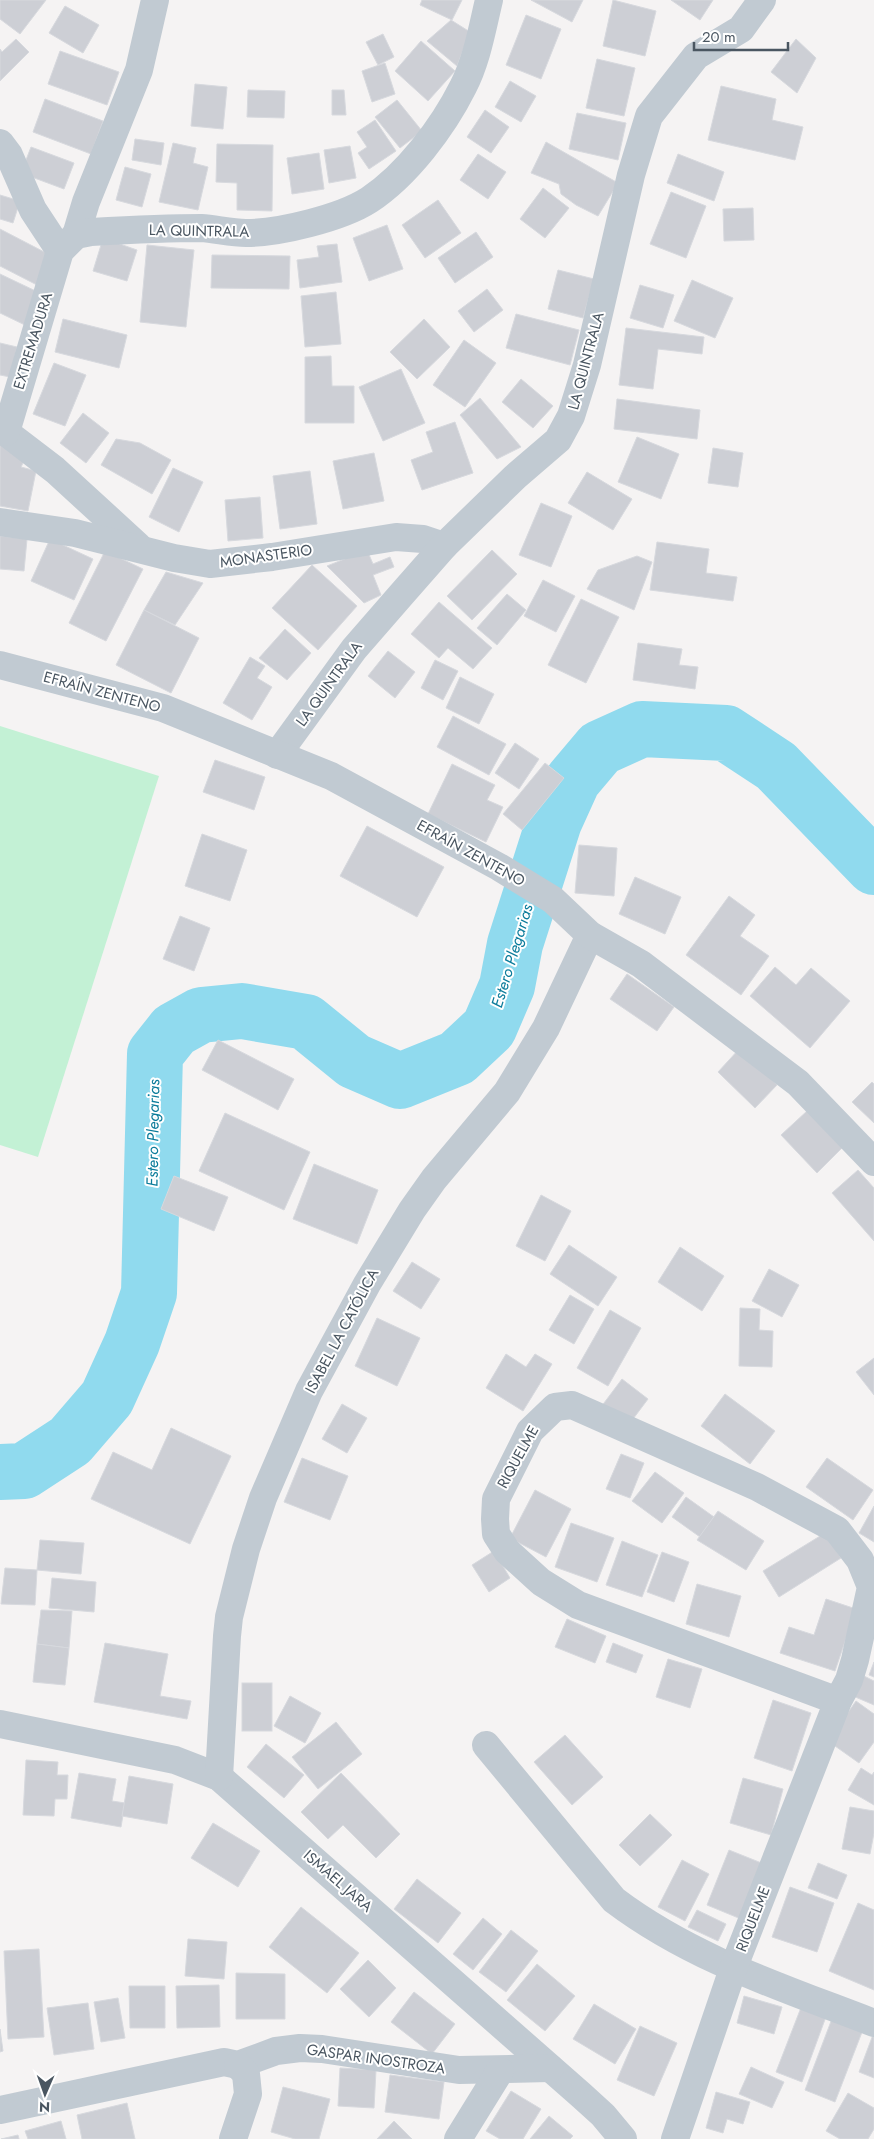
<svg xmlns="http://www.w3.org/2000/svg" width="874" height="2139" viewBox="0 0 874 2139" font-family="Jost,sans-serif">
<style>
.pitch{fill:#c3f1d5}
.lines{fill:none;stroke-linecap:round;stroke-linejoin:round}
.river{stroke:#90daee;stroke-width:56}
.building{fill:#cdcfd5;stroke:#d7d9de}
.minor{stroke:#c1cad2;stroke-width:28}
.tertiary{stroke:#c1cad2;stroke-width:28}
.labels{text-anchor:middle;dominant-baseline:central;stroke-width:4;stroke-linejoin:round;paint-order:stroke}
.street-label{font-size:15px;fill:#4a5661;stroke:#fff}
.water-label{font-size:16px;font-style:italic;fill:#0c7c9b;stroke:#fff}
</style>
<rect width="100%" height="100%" fill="#f5f3f3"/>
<polygon class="pitch" points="0,726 159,776 38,1157 0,1145"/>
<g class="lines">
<polyline class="river" points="0,1472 24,1471 70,1441 107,1398 132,1343 149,1293 155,1054 174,1030 201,1015 242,1011 306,1022 354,1061 400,1081 457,1058 489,1028 507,986 515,944 554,822 573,780 600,748 642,729 726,733 776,766 874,867"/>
</g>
<g class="building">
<polygon points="0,0 46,0 20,34 0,19"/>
<polygon points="422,0 462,0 452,20 420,5"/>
<polygon points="531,0 583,0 572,22"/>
<polygon points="613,0 656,11 645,56 603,46"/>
<polygon points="671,0 713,0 700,20"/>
<polygon points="65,6 99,25 83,53 49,33"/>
<polygon points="526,15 561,29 541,79 506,65"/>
<polygon points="451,20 470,32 457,66 427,41"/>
<polygon points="383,34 394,57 378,65 366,42"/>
<polygon points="16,39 29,52 0,81 0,49 2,52"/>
<polygon points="796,39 816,58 797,93 771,72"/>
<polygon points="421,41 455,71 428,101 395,71"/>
<polygon points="60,51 119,72 107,105 48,84"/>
<polygon points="597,59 635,68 624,116 586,108"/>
<polygon points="385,63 395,94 372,102 362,71"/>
<polygon points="510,81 536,96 521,122 495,107"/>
<polygon points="195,84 227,87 223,129 191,126"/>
<polygon points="721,86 776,99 772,120 803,127 795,160 708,140"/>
<polygon points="248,90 285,91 284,118 247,117"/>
<polygon points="332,90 344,90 346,115 332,115"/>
<polygon points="45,99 103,121 91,154 33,132"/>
<polygon points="397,100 422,131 400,148 375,117"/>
<polygon points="485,110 509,127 491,153 467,137"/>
<polygon points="577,113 626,123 618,160 569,149"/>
<polygon points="375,120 396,151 369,169 358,153 367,147 357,132"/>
<polygon points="135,139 164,143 161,165 132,160"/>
<polygon points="546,142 618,183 598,216 576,205 561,194 559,184 531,173"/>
<polygon points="173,143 196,148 193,163 208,167 198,210 159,202"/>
<polygon points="217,144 273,145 272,211 237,210 237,183 216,182"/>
<polygon points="350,146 356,178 329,183 324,150"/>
<polygon points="31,147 74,163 64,189 21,173"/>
<polygon points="319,153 324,189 292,194 287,158"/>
<polygon points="478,154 506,172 488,199 460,180"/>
<polygon points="678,154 724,172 714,201 667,183"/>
<polygon points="125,167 151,174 142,207 116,200"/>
<polygon points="543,188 569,208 545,238 520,219"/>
<polygon points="671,192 706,206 686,258 650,244"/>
<polygon points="0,195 20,201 13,223 0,219"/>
<polygon points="438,200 461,233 425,258 402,225"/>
<polygon points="753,208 754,240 724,241 723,209"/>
<polygon points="387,225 403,269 369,281 353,238"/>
<polygon points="0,229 52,256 37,285 0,266"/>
<polygon points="476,232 493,257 455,283 438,258"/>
<polygon points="117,243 137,250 127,281 93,271 101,245"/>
<polygon points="337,244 342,282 300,288 297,260 319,257 317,246"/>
<polygon points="147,245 194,250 186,327 140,322"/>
<polygon points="212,255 290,256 289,289 211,288"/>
<polygon points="558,270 594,279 583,318 548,309"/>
<polygon points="0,274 42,294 27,326 0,313"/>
<polygon points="692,280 733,298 715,338 674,321"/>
<polygon points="640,285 674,295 663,328 630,318"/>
<polygon points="487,289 503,310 474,332 458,311"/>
<polygon points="336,292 341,344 305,347 301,296"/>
<polygon points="516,314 579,330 570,365 506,348"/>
<polygon points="63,319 127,335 119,368 55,352"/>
<polygon points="424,319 450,347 417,379 390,352"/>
<polygon points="626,328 704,337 702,354 658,349 653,389 619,385"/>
<polygon points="464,340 496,363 465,407 433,385"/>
<polygon points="0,343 17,347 10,377 0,375"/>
<polygon points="331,356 332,386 354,386 354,423 305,423 305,357"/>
<polygon points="54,363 86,375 65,426 33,414"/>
<polygon points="401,369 425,423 383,441 359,387"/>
<polygon points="521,379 553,406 533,428 502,402"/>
<polygon points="480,398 521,447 497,459 460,415"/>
<polygon points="617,399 700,410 697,439 614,429"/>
<polygon points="83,413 109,433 86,463 60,443"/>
<polygon points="455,422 473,473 422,490 411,460 433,452 426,432"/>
<polygon points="637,437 679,454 661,499 618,482"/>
<polygon points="0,438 27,455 21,467 36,471 28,511 0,506"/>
<polygon points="116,439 140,443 171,460 152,494 101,465"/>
<polygon points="713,448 743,453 738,487 708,483"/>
<polygon points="374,453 384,501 343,509 333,461"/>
<polygon points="173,468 203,482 179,532 149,517"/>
<polygon points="310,471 317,524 280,529 273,476"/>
<polygon points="587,472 632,499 613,530 568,503"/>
<polygon points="260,497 263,538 228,541 225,500"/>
<polygon points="541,503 572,516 551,567 519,555"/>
<polygon points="0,536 27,539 24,571 0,569"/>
<polygon points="50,539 93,559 74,600 31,581"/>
<polygon points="657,542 709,549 706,573 737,577 733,601 650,590"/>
<polygon points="367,550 373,564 390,557 394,567 373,575 381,595 364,603 327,566"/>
<polygon points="492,550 517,574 472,620 447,596"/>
<polygon points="105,551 143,569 106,641 69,623"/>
<polygon points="637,556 652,562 634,610 587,589 598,570"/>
<polygon points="312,565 357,606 318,650 272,608"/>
<polygon points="166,572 203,583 175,625 144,610"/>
<polygon points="543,580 575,596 556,632 524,616"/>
<polygon points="507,594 526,610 497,645 477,628"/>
<polygon points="581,599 619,617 586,683 548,665"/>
<polygon points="439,602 492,648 473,669 448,648 439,658 411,634"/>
<polygon points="144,610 199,638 171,693 116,665"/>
<polygon points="285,629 311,653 287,680 259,658"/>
<polygon points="638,643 682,649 679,665 698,667 695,689 633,680"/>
<polygon points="388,651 415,672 395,698 368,676"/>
<polygon points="250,657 265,666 257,678 272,687 252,720 223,703"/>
<polygon points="435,660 458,671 443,700 421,688"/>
<polygon points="460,677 494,694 479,724 446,708"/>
<polygon points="453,716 506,744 489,775 437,747"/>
<polygon points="515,743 539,759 519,789 495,773"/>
<polygon points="215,760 265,777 254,810 203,792"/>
<polygon points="545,763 564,778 522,830 503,814"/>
<polygon points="452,764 495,785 487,800 503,807 486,842 428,814"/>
<polygon points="367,826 444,867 417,917 340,876"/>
<polygon points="202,834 247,850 230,901 185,886"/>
<polygon points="579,845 617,848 614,896 575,893"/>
<polygon points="635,877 681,897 665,934 619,914"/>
<polygon points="729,896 755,915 740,936 769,956 741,995 686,955"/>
<polygon points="180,916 210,928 194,971 163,959"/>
<polygon points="775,967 796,985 811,968 850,1001 810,1048 750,996"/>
<polygon points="627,974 674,1007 657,1031 610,999"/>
<polygon points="218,1040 294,1079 278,1110 202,1070"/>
<polygon points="740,1048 777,1085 755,1108 718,1072"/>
<polygon points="872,1082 874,1084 874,1123 852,1102"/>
<polygon points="807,1111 842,1148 817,1173 781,1135"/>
<polygon points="225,1113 310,1152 284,1210 199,1171"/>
<polygon points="314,1164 378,1190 357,1244 293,1219"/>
<polygon points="858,1170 874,1188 874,1241 832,1193"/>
<polygon points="174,1176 228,1197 214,1231 161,1209"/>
<polygon points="541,1195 571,1211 545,1261 516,1246"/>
<polygon points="569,1245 617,1277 598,1306 550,1274"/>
<polygon points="680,1247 724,1276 702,1311 658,1282"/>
<polygon points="412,1262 440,1279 421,1309 393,1291"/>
<polygon points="769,1269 799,1285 782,1317 752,1301"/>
<polygon points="570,1295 594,1309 574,1344 549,1330"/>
<polygon points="740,1308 760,1309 759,1330 773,1331 772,1367 739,1366"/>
<polygon points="610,1310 641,1328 608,1386 577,1368"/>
<polygon points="377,1318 420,1338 397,1386 355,1366"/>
<polygon points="506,1354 526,1367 535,1354 552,1364 523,1411 486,1388"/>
<polygon points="874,1358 874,1395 856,1372"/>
<polygon points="622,1379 648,1399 627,1427 601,1407"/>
<polygon points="725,1394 775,1431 750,1464 701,1426"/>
<polygon points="342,1404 367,1418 347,1453 322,1439"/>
<polygon points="171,1428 231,1456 190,1544 91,1499 113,1452 152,1470"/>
<polygon points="621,1454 644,1463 630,1498 606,1489"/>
<polygon points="302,1458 348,1476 330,1520 284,1502"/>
<polygon points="827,1458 873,1490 853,1520 806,1487"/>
<polygon points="655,1472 684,1493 662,1523 632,1501"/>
<polygon points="535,1490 571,1509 546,1557 510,1538"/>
<polygon points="686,1497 714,1517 700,1537 672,1517"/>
<polygon points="874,1506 874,1542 859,1533"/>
<polygon points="718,1511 764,1541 746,1570 697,1540"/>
<polygon points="571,1523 614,1538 597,1582 555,1567"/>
<polygon points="825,1533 841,1558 779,1597 763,1571"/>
<polygon points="40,1540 84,1543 81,1574 37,1570"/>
<polygon points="622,1541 658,1555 642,1597 606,1585"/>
<polygon points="494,1551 510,1578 489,1592 472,1565"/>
<polygon points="662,1552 689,1562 674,1602 647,1592"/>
<polygon points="5,1568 37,1570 35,1605 1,1604"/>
<polygon points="52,1578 96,1582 94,1612 49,1608"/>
<polygon points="697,1584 741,1596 729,1637 686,1624"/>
<polygon points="826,1599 856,1609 835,1671 780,1653 789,1627 814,1635"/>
<polygon points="41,1610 72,1611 69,1648 37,1644"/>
<polygon points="567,1619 606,1636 595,1663 555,1647"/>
<polygon points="105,1643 168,1654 160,1696 191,1701 187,1719 94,1702"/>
<polygon points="613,1643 643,1655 636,1673 606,1662"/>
<polygon points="37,1644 69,1648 65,1685 33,1682"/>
<polygon points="668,1659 702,1669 690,1708 656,1697"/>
<polygon points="874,1662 874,1677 869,1675"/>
<polygon points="862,1675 874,1681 874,1705 853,1696"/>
<rect x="242" y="1683" width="30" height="48"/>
<polygon points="290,1696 321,1713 305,1743 274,1726"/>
<polygon points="773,1700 811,1713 792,1771 754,1758"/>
<polygon points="856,1701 874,1714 874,1742 859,1763 828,1741"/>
<polygon points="336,1722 362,1754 318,1789 292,1757"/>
<polygon points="565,1735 603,1777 572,1805 534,1762"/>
<polygon points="266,1744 304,1775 284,1798 247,1767"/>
<polygon points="26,1760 58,1762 57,1775 68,1775 67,1799 55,1799 54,1816 23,1815"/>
<polygon points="861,1768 872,1775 874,1772 874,1805 848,1790"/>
<polygon points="79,1773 116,1779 112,1801 125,1803 121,1827 71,1818"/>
<polygon points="341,1773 400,1834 376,1858 343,1825 328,1839 301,1812"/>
<polygon points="129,1776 173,1784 167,1824 122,1816"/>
<polygon points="743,1778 783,1789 771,1835 730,1823"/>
<polygon points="850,1807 874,1811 874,1833 870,1854 842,1849"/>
<polygon points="650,1814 672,1835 640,1866 619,1845"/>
<polygon points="213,1823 260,1851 238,1887 191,1858"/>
<polygon points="729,1850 764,1864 741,1919 707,1905"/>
<polygon points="682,1860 709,1874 685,1921 658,1907"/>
<polygon points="818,1863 847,1875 837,1899 808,1888"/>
<polygon points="417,1879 461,1913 438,1943 394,1909"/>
<polygon points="790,1887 834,1903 817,1952 772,1937"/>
<polygon points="858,1903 874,1910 874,1990 829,1971"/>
<polygon points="301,1907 359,1953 327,1993 269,1947"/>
<polygon points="697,1910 726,1924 718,1941 688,1927"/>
<polygon points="483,1918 502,1934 473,1970 453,1954"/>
<polygon points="511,1930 538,1951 506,1992 479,1972"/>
<polygon points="188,1939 227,1942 224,1979 185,1976"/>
<polygon points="39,1949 44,2037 8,2039 4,1951"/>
<polygon points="368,1960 396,1988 369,2017 340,1989"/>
<polygon points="537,1964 575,1996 545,2031 507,2000"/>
<polygon points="236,1973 285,1974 285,2019 236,2019"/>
<polygon points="219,1985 220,2027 177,2028 176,1986"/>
<polygon points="129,1986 165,1986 165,2028 130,2028"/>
<polygon points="414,1992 455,2024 432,2054 391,2022"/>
<polygon points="744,1996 782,2007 774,2034 737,2023"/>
<polygon points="118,1998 125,2038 101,2042 94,2002"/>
<polygon points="88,2003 94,2049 54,2055 47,2008"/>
<polygon points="594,2004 636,2029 615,2064 573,2039"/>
<polygon points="802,2005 827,2014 802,2082 776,2072"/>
<polygon points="833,2016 864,2027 835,2102 805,2090"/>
<polygon points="640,2026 677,2043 654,2096 617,2080"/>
<polygon points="0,2029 3,2051 0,2052"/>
<polygon points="874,2032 874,2078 859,2072"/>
<polygon points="751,2067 784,2082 772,2108 739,2094"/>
<polygon points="340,2068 376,2070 374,2108 338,2106"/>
<polygon points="390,2075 444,2082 439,2119 385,2112"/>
<polygon points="283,2087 330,2099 319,2139 295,2139 271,2132"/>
<polygon points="511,2091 541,2109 523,2139 500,2139 486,2131"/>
<polygon points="716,2092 750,2102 743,2124 727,2119 723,2133 706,2128"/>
<polygon points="848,2093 874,2108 874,2129 868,2139 840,2139 826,2131"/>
<polygon points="127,2103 135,2139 82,2139 77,2115"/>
<polygon points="549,2116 573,2136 570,2139 530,2139"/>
<polygon points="61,2121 66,2139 28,2139 25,2131"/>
<polygon points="394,2121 412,2139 377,2139"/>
<polygon points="18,2135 19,2139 1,2139"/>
</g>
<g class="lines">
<g class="minor">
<polyline points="0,143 9,155 33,210 60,251"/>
<polyline points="76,235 86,202 139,70 155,0"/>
<polyline points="0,428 55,470 138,546"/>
<path d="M 6,432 L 60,251 L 76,235 L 91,232 C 127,230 164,228 201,228 C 216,229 231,233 246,233 C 279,233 341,218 369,200 C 407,175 443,127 463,87 C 477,60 482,29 489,0"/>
<polyline points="0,522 75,533 174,558 210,564 272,557 396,537 423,539 444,546"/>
<polyline points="277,755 354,649 401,595 444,546 515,477 558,440 571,416 587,365 631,175 649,116 696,56 741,29 762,0"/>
<polyline points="0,1724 175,1760 219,1777 581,2095 603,2115 623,2139"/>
<path d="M 486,1745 L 614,1900 C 692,1959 784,1988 874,2023"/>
<polyline points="219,1777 227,1636 229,1617 246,1549 263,1498 309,1391 367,1284 412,1210 434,1179 507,1092 546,1028 590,935"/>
<polyline points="0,2110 224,2062 238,2065 276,2051 300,2048 322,2049 459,2070 550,2068"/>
<polyline points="233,2139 248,2094 246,2074 238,2065"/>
<polyline points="458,2139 500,2071"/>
<polyline points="675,2139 733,1969 838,1701 849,1680 855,1660 871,1587 860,1560 837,1530 757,1487 572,1405 555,1407 530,1431 496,1499 495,1519 496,1534 507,1551 541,1582 578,1605 838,1701"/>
</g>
<polyline class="tertiary" points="0,665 163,708 331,776 499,867 553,900 590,935 641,964 798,1083 874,1162"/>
</g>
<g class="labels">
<g class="street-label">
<text transform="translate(199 231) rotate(1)">LA QUINTRALA</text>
<text transform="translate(33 341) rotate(-73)">EXTREMADURA</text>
<text transform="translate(586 361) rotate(-75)">LA QUINTRALA</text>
<text transform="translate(266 556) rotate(-8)">MONASTERIO</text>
<text transform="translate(329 684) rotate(-54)">LA QUINTRALA</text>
<text transform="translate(102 692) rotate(15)">EFRAÍN ZENTENO</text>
<text transform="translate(471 853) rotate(29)">EFRAÍN ZENTENO</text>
<text transform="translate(342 1331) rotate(-62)">ISABEL LA CATÓLICA</text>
<text transform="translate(518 1457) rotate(-61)">RIQUELME</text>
<text transform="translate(338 1881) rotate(41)">ISMAEL JARA</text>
<text transform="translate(753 1919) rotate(-69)">RIQUELME</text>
<text transform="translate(376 2059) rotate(8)">GASPAR INOSTROZA</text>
</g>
<g class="water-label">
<text transform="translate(512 956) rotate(-73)">Estero Plegarias</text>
<text transform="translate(153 1133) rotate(-89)">Estero Plegarias</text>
</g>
</g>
<g transform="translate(45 2094) rotate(182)" stroke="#ffffff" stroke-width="4" paint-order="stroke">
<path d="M0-4L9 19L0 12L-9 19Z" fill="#4a5661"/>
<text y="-8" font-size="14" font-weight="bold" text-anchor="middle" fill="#4a5661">N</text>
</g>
<path d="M694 42v8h94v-8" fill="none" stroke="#4a5661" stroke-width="2.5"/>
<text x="702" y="42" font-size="15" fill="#4a5661" stroke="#ffffff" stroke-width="4" paint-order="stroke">20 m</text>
</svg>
